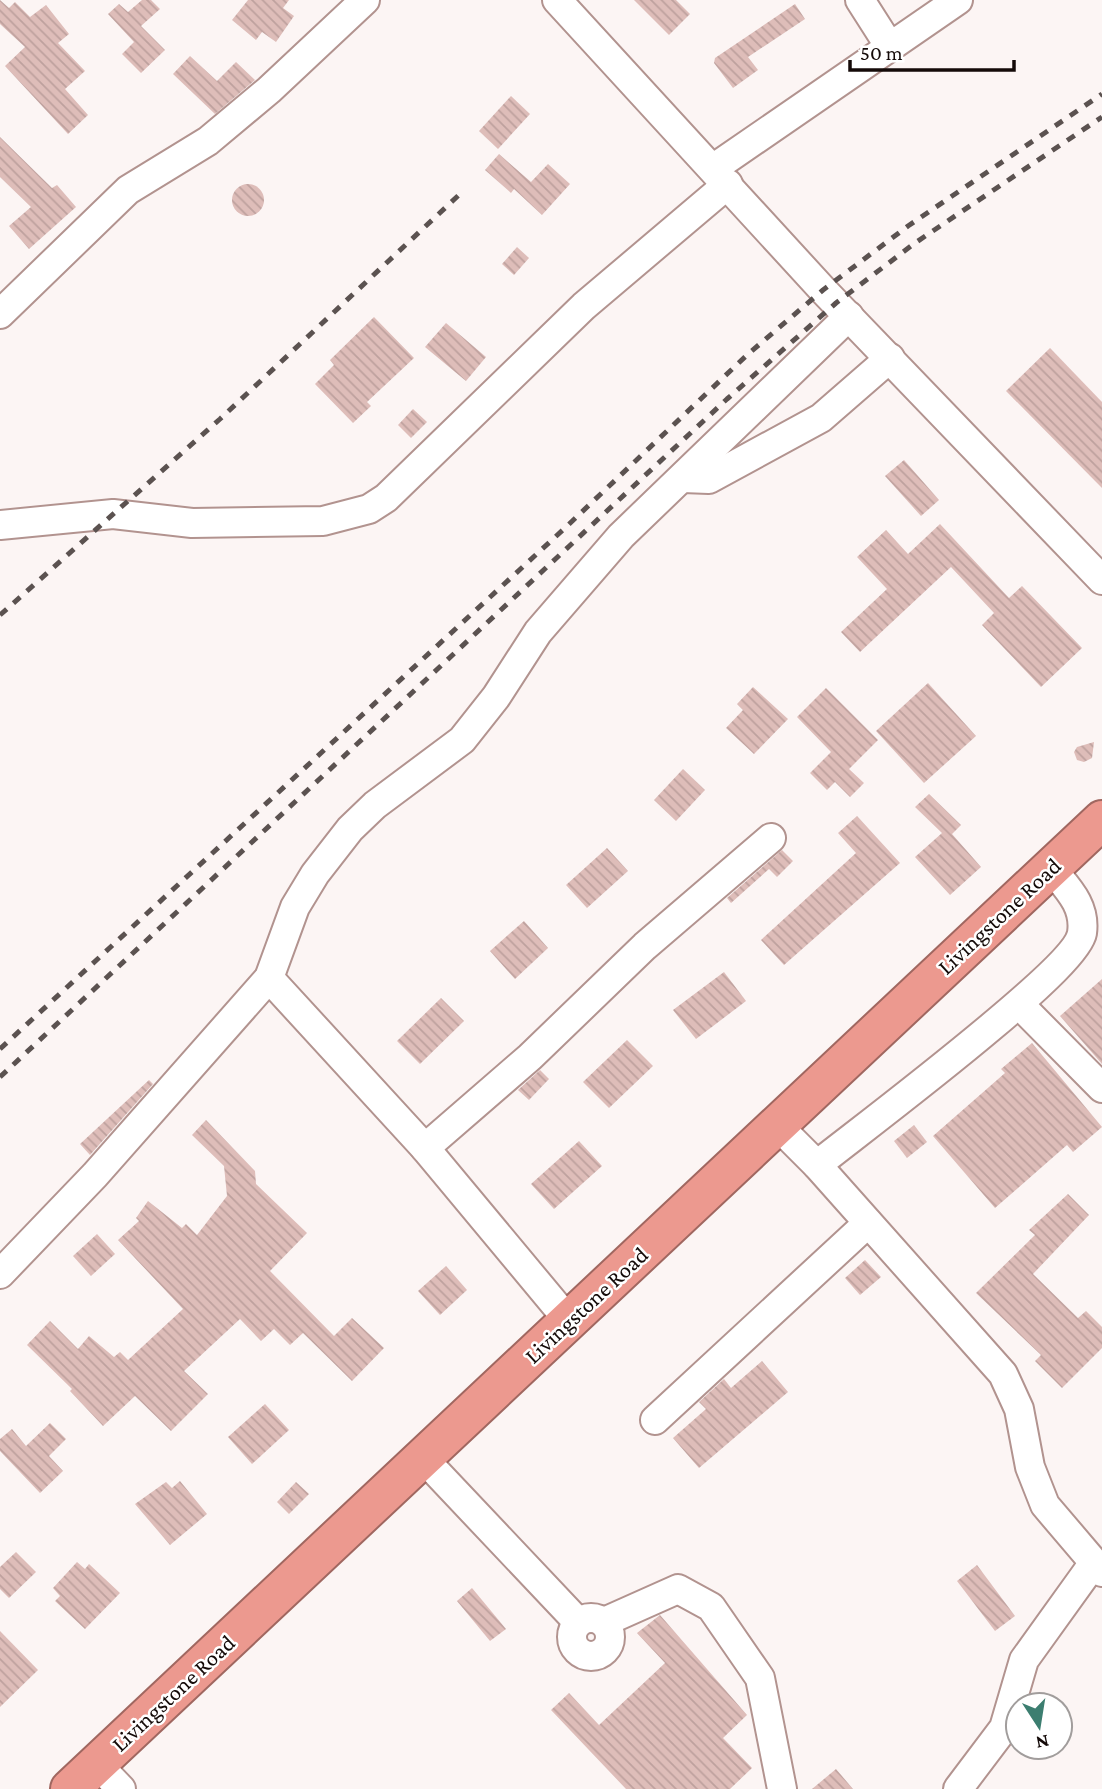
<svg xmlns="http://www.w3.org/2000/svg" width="1102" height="1789" viewBox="0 0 1102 1789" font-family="'Crimson Pro',serif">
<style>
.building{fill:url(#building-back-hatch)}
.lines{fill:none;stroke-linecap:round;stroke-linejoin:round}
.minor-casing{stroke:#b2938f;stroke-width:32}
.highway-casing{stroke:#a06760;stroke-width:42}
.minor{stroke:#fff;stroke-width:28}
.highway{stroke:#ec998f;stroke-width:38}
.rail{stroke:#5b5250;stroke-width:5;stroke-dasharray:9 9;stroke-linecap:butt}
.labels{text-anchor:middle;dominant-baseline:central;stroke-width:5;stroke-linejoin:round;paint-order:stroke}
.street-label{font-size:23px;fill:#140a08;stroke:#fff}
</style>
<defs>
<pattern id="building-back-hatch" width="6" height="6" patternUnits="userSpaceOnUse" patternTransform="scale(1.75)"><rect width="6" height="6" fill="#debdb9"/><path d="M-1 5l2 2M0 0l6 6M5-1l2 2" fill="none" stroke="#bea19e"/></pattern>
</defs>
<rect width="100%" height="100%" fill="#fcf5f4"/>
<g class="building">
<polygon points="0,0 9,8 15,2 30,17 46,5 69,34 58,43 85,71 65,89 88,115 68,134 5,66 25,47 0,24"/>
<polygon points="142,0 151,0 160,9 141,26 165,50 141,73 122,54 134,42 108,14 119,4 128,12"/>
<polygon points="248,0 289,0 283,8 294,16 276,42 262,32 256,40 232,20"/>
<polygon points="634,0 676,0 690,14 669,35"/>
<polygon points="795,4 805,19 748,57 758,70 733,88 714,63 715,58"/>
<polygon points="190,56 217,81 236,62 255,80 215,114 173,74"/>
<polygon points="511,96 530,114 498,149 479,131"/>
<polygon points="0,137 52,188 57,185 76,207 29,249 9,226 31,207 0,177"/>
<polygon points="499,154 531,182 548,164 570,184 542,215 514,189 511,193 485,170"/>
<circle cx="248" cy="200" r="16"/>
<polygon points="517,247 529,258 514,275 502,264"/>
<polygon points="374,317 414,358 367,402 371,406 353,423 315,384 334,365 330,360"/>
<polygon points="446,323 486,357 466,381 425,347"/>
<polygon points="1050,348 1102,402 1102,488 1006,391"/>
<polygon points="413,409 427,422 411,438 398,425"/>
<polygon points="904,460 939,500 921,516 885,476"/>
<polygon points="940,524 1009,598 1022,586 1082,648 1041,687 982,625 994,613 951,567 860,652 841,632 887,589 857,557 886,530 908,554"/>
<polygon points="928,683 976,736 924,783 876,731"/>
<polygon points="753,687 788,719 754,754 726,728 743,710 737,704"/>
<polygon points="826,688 878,740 849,769 864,783 850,797 835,782 827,790 810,773 831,752 797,717"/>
<polygon points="1094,742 1092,758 1084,762 1077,760 1074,752 1077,747"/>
<polygon points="683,769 705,790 676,821 654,800"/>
<polygon points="929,794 961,825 952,834 981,867 950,895 915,857 942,833 915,807"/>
<polygon points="857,816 900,863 784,965 761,940 856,853 838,833"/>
<polygon points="607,848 628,871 587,908 566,885"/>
<polygon points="782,850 793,861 777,877 769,869 731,903 727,898"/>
<polygon points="524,921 548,948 515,979 490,951"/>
<polygon points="724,972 746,1001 696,1039 673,1010"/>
<polygon points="1102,979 1102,1064 1060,1016"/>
<polygon points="441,998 464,1021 420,1064 397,1041"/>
<polygon points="627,1040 653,1066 609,1108 583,1082"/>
<polygon points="1032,1043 1102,1127 1073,1152 1067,1145 995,1208 933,1136 1005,1073 1001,1069"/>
<polygon points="540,1070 549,1079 529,1100 518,1090"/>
<polygon points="149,1080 153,1084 90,1155 80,1144"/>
<polygon points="206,1120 255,1171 256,1184 307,1233 270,1271 334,1336 352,1318 384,1348 352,1381 303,1333 290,1345 274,1329 261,1341 240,1319 184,1371 208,1394 171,1431 135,1396 103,1426 70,1391 72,1389 27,1345 50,1321 78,1349 89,1336 114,1357 120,1352 128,1360 183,1309 118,1240 139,1221 136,1218 148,1201 182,1228 186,1224 197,1235 227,1196 224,1166 192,1135"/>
<polygon points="914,1125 927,1142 907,1158 894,1141"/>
<polygon points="579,1141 602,1166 554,1209 531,1184"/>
<polygon points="1068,1194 1089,1215 1033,1274 1078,1318 1086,1311 1102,1327 1102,1348 1062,1388 1035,1361 1041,1355 976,1293 1035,1235 1029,1230"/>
<polygon points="97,1234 115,1254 91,1276 73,1256"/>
<polygon points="865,1260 881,1277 860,1295 845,1278"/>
<polygon points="446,1266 467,1290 440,1315 418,1291"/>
<polygon points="762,1361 788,1392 699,1468 673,1438 706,1409 699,1402 724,1379 731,1388"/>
<polygon points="265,1404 289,1430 252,1464 228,1437"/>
<polygon points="50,1423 66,1439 49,1456 63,1471 40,1493 0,1451 0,1439 12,1429 26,1446"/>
<polygon points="180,1481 207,1514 170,1545 135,1504 166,1482 172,1488"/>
<polygon points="296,1482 309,1494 289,1514 277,1502"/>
<polygon points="16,1552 36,1572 9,1598 0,1589 0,1567"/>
<polygon points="77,1562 85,1569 89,1564 120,1593 85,1629 55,1601 60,1596 53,1588"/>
<polygon points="977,1565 1015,1616 995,1631 957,1581"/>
<polygon points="472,1588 506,1629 490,1641 457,1601"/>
<polygon points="660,1615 747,1715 723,1738 752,1768 730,1789 626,1789 551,1710 569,1693 599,1725 665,1663 637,1633"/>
<polygon points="0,1631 38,1670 0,1707"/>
<polygon points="836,1769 853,1789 812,1789"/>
</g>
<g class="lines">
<g class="minor-casing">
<g id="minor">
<polyline points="557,0 823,290 1102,580"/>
<polyline points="860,0 890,47"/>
<polyline points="714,168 958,0"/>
<polyline points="0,314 128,190 208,141 269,90 365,0"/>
<polyline points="683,478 709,479 821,418 890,358"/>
<polyline points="0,525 113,514 192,523 323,521 369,509 386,498 584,306 728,184"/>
<polyline points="269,978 425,1148 569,1321"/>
<polyline points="1019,1004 1102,1088"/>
<polyline points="777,1125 817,1165 1003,1374 1019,1409 1030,1467 1045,1505 1102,1572"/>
<polyline points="425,1148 530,1057 645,946 771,838"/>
<path d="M 817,1165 C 858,1132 1076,970 1082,933 C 1086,905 1067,888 1051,868"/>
<polyline points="0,1274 95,1175 269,978 295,907 315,874 350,829 375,805 462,740 496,697 538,632 621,536 849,316"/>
<polyline points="655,1420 868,1223"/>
<polyline points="423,1458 578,1622"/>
<circle cx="591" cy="1637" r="19"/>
<polyline points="604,1622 678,1589 711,1607 760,1678 782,1789"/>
<polyline points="97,1764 121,1789"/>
<polyline points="958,1789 1004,1728 1024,1660 1093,1564"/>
</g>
</g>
<g class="highway-casing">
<polyline id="highway" points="70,1789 1102,820"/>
</g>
<use href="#minor" class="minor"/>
<use href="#highway" class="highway"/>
<g class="rail">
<polyline points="0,615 220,419 461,193"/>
<polyline points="0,1049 566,527 747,355 823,290 908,226 1102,94"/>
<polyline points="0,1077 727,399 836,303 915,243 1102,117"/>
</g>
</g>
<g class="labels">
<g class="street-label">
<text transform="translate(999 916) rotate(-43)">Livingstone Road</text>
<text transform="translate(586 1305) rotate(-43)">Livingstone Road</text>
<text transform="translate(173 1693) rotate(-43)">Livingstone Road</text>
</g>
</g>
<g transform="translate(1039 1726) rotate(168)"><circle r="33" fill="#ffffff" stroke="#a19d9c" stroke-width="2"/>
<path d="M0-5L12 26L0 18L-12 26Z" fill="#3c7e70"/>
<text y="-10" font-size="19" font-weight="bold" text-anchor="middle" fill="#140a08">N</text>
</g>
<path d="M850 60v10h164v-10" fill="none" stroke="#140a08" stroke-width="3.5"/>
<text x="860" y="60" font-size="21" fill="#140a08" stroke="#ffffff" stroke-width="5" paint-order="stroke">50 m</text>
</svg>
